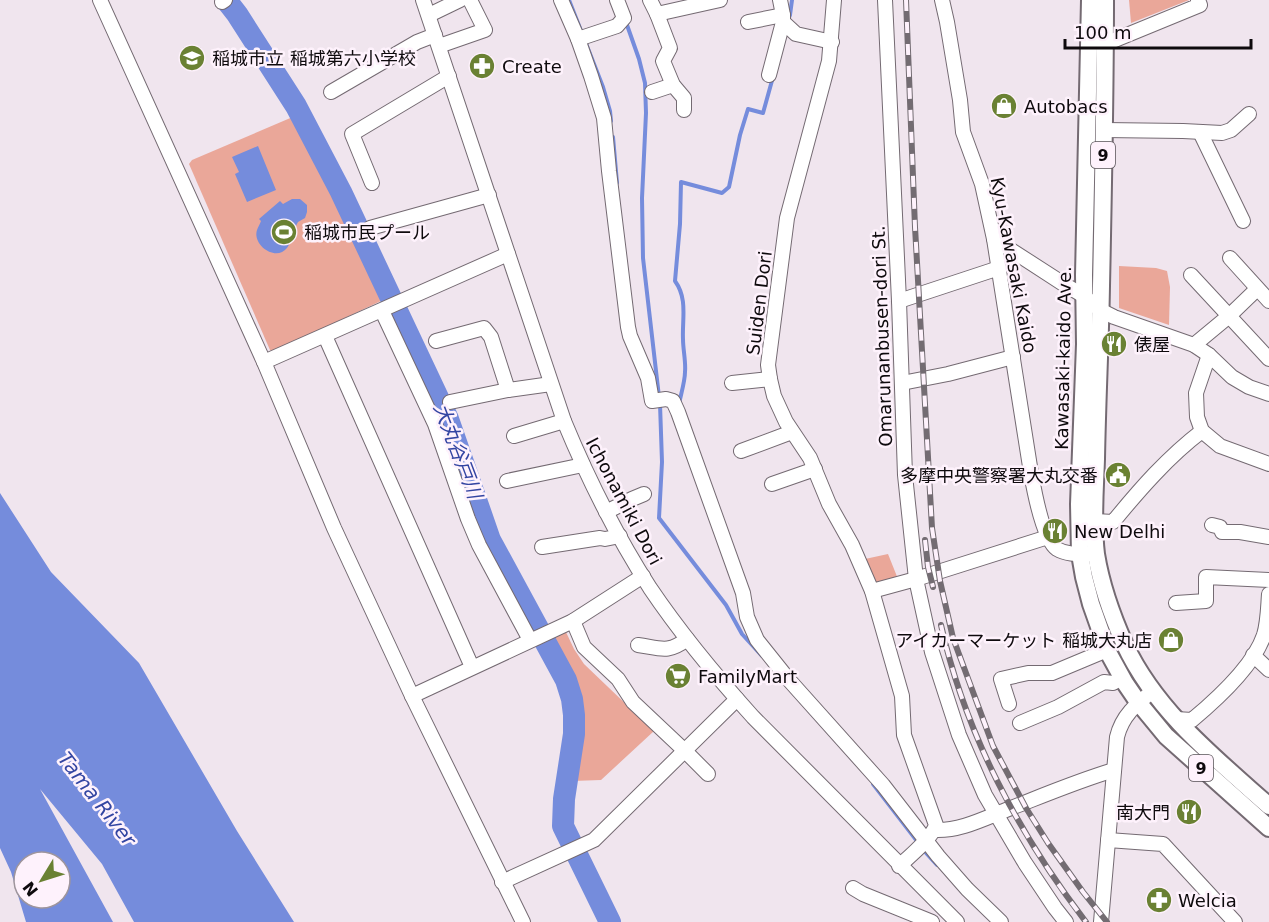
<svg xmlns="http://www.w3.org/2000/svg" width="1269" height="922" viewBox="0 0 1269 922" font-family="'DejaVu Sans','Noto Sans JP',sans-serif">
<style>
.green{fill:#eaa799}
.water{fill:#758cdc;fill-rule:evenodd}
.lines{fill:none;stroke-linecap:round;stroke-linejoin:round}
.stream{stroke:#758cdc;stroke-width:4}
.river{stroke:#758cdc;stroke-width:22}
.minor-casing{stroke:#746a72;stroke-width:16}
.major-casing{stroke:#746a72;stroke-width:20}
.minor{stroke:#fff;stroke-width:14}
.major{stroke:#fff;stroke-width:16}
.rail-casing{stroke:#736c72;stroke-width:6}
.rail{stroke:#fef2fc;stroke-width:4;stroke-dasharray:11;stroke-linecap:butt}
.labels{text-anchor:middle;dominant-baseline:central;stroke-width:5;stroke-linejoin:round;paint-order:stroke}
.shield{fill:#fef2fc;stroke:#565055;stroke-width:1.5}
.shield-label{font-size:16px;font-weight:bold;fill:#0e0a0d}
.poi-label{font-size:18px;fill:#0e0a0d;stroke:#fef2fc;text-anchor:start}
.street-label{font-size:18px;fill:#0e0a0d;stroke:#fef2fc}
.water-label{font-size:20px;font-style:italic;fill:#3345a2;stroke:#fef2fc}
</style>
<rect width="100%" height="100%" fill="#f0e5ee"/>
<g class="green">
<polygon points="1129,0 1189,0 1131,23"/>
<polygon points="295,116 383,300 273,352 270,350 189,164 192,160"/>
<polygon points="1119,266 1156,268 1167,271 1170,287 1169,325 1119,308"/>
<polygon points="888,554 898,579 876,583 865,559"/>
<path d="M 565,630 L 574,649 L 584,664 L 654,731 L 601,780 L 572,781 C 585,722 579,692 550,639 Z"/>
</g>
<g class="water">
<polygon points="258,146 276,190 247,202 235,174 239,172 232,157"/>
<path d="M 292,199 L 300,199 L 307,205 L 307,212 L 305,218 L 298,222 C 293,230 292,241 287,248 C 276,262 252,245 257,230 C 258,227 260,224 261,221 L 259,219 L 280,201 L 283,204 Z"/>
<path d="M 0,493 L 51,572 L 139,663 L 237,831 L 294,922 L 134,922 L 102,864 L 40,789 L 113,922 L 26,922 L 11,872 L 0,848 ZM 24,862 L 60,862 L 60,898 L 24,898 Z"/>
</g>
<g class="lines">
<g class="stream">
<polyline points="569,0 603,87 610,111 611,121"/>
<polyline points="788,20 790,15 792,0"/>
<polyline points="627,25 639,59 645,83 646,113 642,198 643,258 659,397"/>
<polyline points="613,137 617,183"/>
<polyline points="660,404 662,462 659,518 726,605 742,634 762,656"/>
<path d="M 679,404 C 681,394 685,381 685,372 C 686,361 683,350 683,339 C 682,319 688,299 675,281 L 680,224 L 681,182 L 722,193 L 729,187 L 740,135 L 748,109 L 763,113 L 773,77"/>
<polyline points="873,784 927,854 937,865"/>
</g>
<polyline class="river" points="226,0 237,14 296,106 341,192 448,419 490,540 566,680 572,699 574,715 574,734 564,799 563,826 610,922"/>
<g class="minor-casing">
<g id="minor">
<polyline points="100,0 264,362 334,528 412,696 523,922"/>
<path d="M 423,0 L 564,421 C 588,479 616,535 650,588 C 681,634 716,676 753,717 L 957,922"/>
<polyline points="561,0 578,39 591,76 604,118 609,171 628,327 630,336 648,378 652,401 666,399 673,401 678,412 743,593 747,617 757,640 789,680 883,785 938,856 967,889 1001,922"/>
<polyline points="650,0 657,14 720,0"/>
<polyline points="780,0 783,15 783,22 796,34 832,42"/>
<path d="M 834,0 L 829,61 L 787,218 L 768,365 L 770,379 L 774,396 L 786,422 L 810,458 L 829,504 L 852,545 L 872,591 L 902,696 L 904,735 L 936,825 C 932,838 910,856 899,866"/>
<polyline points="885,0 899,301 905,475 916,579 932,652 959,735 985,795 1025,863 1055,908 1066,922"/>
<path d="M 942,0 L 947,22 L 960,100 L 963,132 L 982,184 L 994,239 L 1031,473 C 1034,490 1043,540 1057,549 C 1067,555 1079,554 1090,554"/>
<polyline points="222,2 225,0"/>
<polyline points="657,14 670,48 663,61 673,85 684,98 684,110"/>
<polyline points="429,15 460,0"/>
<polyline points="748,22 783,15"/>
<polyline points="578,39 617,26 624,18 617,0"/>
<polyline points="1105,44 1200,5 1198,0"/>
<polyline points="439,46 485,30 470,0"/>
<polyline points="769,75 783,22"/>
<polyline points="331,92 417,42 435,35"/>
<polyline points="652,92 673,85"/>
<polyline points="1104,130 1183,131 1222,133 1231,130 1249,114"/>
<polyline points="1200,132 1243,221"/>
<polyline points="372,183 352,134 449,76"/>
<polyline points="370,228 489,195"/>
<polyline points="994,239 1062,283 1084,296 1100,310 1114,317 1194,345 1209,355 1232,377 1249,387 1269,394"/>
<polyline points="1230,258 1269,301"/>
<polyline points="1191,275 1269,359"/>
<polyline points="899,301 999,268"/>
<polyline points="382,311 435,424 468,519 479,545 530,640"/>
<polyline points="325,336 472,667"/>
<polyline points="436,341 484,328 491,337 508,390"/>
<polyline points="1194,345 1229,316 1257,289"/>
<polyline points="1209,355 1196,393 1197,417 1202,431 1220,446 1269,464"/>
<polyline points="264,362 508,254"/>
<polyline points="732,383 770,379"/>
<polyline points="902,383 948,374 1013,357"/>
<polyline points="450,402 508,390 551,384"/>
<polyline points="514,436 564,421"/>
<polyline points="741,451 792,432"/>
<polyline points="507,481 583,465"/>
<polyline points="772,484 815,469"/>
<polyline points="606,512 632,499 644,494"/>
<path d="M 1095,521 L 1113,522 C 1140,489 1168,457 1202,431"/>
<polyline points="1212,525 1220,527 1222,532 1240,532 1269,537"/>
<polyline points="542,547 600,538 605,539 620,536"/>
<polyline points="872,591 916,579 1048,537"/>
<polyline points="1176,603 1206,601 1206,577 1269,580"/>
<polyline points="573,621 584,647 618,679 633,702 685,751 708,774"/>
<path d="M 638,645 C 660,648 668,654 687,639"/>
<polyline points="1253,655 1269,670"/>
<polyline points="412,696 573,621 643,576"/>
<polyline points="1009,704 1001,679 1028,673 1052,673 1107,650"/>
<path d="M 1176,719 L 1192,720 C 1216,700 1254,665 1264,635 C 1268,622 1268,607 1269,594"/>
<polyline points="1020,723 1058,707 1104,682 1113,683 1122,678"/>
<path d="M 935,830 C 960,831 983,819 1006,810 C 1042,796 1077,781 1114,770"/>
<polyline points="1108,840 1163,844 1235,922"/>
<polyline points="502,882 594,840 737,699"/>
<polyline points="853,888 863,894 932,922"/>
<path d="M 1101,922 L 1117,737 C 1122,716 1136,704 1153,691"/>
</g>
</g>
<g class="major-casing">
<g id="major">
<polyline points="1090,0 1084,275 1085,344 1079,504 1080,554 1084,577 1091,604 1108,652 1125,683 1138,702 1166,736 1269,828"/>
<path d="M 1105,0 C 1105,95 1103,191 1101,286 C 1100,344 1097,401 1096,459 C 1095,490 1092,523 1096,554 C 1101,585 1112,616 1125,645 C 1156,711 1215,758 1269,806"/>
</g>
</g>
<use href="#minor" class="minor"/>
<use href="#major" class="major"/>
<g class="rail-casing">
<g id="rail">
<polyline points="906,0 915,227 932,528 940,581 953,638 993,746 1026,808 1048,843 1083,892 1107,922"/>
<polyline points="925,540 928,567 933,587"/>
<path d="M 941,625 C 965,733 1019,835 1086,922"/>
</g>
</g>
<use href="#rail" class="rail"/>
</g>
<defs>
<g id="school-disc" transform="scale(1.35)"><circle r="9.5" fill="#6a8133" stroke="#fef2fc"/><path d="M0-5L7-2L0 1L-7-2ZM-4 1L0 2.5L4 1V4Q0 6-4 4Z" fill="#fff"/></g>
<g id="pharmacy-disc" transform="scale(1.35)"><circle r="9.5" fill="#6a8133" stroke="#fef2fc"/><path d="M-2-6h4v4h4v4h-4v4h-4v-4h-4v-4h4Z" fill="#fff"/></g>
<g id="shop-disc" transform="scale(1.35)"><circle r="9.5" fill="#6a8133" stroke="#fef2fc"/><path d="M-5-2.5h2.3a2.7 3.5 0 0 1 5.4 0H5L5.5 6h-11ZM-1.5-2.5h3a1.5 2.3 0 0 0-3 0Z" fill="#fff"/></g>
<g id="stadium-disc" transform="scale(1.35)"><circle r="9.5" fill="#6a8133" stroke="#fef2fc"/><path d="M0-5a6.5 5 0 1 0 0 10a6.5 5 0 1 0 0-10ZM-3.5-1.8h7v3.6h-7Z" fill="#fff"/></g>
<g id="restaurant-disc" transform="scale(1.35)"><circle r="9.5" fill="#6a8133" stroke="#fef2fc"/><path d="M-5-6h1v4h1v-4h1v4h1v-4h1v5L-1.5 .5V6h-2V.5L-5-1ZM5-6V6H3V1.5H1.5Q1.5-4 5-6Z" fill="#fff"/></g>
<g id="civic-disc" transform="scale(1.35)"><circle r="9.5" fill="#6a8133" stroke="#fef2fc"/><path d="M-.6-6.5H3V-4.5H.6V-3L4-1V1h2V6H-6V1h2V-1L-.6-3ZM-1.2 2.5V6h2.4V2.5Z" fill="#fff"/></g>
<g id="supermarket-disc" transform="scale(1.35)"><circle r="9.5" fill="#6a8133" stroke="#fef2fc"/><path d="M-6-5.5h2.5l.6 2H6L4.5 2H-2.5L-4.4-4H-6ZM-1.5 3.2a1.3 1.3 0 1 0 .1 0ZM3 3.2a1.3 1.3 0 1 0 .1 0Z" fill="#fff"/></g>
</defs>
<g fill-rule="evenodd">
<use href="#school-disc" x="192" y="58"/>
<use href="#pharmacy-disc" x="482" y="66"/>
<use href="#shop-disc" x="1004" y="106"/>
<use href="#stadium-disc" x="284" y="232"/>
<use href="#restaurant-disc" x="1114" y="344"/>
<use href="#civic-disc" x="1118" y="475"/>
<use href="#restaurant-disc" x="1055" y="531"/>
<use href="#shop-disc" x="1171" y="640"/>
<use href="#supermarket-disc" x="678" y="676"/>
<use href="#restaurant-disc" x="1189" y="812"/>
<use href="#pharmacy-disc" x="1159" y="900"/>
</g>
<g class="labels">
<g class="shield">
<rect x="1091" y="142" width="24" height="26" rx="4.5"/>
<rect x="1189" y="755" width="24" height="26" rx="4.5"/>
</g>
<g class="shield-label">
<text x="1103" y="155">9</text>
<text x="1201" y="768">9</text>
</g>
<g class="poi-label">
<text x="212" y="58">稲城市立 稲城第六小学校</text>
<text x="502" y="66">Create</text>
<text x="1024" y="106">Autobacs</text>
<text x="304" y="232">稲城市民プール</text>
<text x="1134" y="344">俵屋</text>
<text x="1098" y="475" text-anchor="end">多摩中央警察署大丸交番</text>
<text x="1074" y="531">New Delhi</text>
<text x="1152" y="640" text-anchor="end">アイカーマーケット 稲城大丸店</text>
<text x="698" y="676">FamilyMart</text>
<text x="1170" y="812" text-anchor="end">南大門</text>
<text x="1178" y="900">Welcia</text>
</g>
<g class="street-label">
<text transform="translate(1014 265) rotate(79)">Kyu-Kawasaki Kaido</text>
<text transform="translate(759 303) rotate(-83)">Suiden Dori</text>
<text transform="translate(882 336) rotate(-92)">Omarunanbusen-dori St.</text>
<text transform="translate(1063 358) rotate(-89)">Kawasaki-kaido Ave.</text>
<text transform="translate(624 501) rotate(62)">Ichonamiki Dori</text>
</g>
<g class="water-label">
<text transform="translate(458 451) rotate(69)">大丸谷戸川</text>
<text transform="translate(97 799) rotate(52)">Tama River</text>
</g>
</g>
<g transform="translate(42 880) rotate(232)"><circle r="28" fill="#fef2fc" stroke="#9e959c" stroke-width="1.5"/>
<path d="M0-4.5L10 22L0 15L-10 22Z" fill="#6a8133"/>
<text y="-9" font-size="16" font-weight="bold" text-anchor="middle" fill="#0e0a0d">N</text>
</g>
<path d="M1065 39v9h186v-9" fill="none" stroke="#0e0a0d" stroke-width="3"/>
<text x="1074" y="39" font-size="18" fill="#0e0a0d" stroke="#fef2fc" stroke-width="4.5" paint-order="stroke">100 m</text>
</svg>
